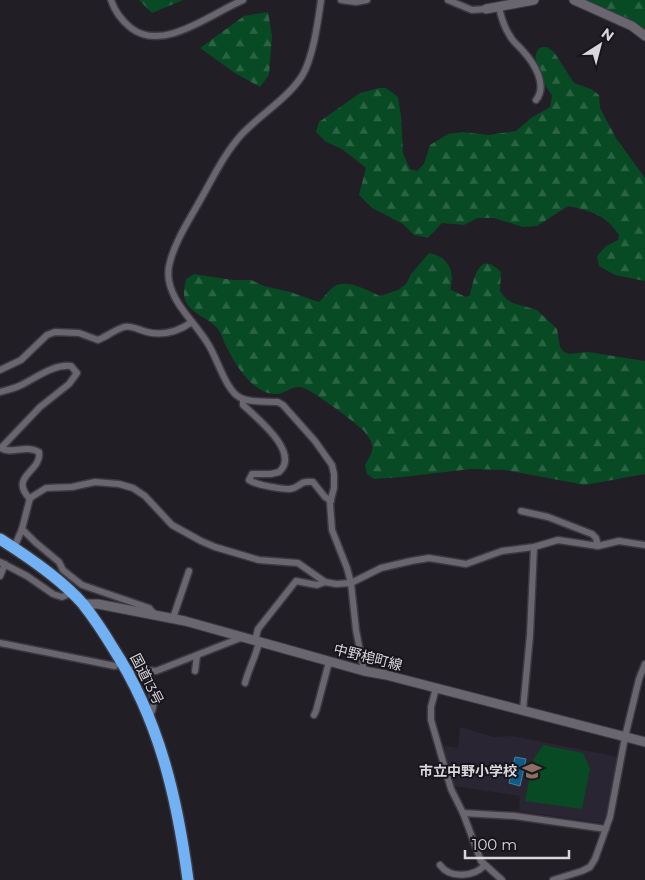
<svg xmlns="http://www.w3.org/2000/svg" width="645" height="880" viewBox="0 0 645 880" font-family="Montserrat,'Noto Sans JP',sans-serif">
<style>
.built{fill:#2a2532}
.forest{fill:url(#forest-firs)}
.garden{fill:#074a24}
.water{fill:#0d5b87;stroke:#4a80a0}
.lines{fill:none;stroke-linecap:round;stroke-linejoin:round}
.street-casing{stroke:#3c3a40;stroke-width:9}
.secondary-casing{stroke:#3c3a40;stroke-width:11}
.highway-casing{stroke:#3c3a40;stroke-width:14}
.street{stroke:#69666f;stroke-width:6}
.secondary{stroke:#69666f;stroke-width:9}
.highway{stroke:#72b2f4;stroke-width:11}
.labels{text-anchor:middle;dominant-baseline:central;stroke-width:4;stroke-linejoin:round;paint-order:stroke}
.street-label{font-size:14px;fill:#d9d7dc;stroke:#18151c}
.poi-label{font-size:14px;font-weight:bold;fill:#d9d7dc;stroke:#18151c;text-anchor:end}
</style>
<defs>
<pattern id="forest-firs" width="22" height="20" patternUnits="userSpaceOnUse" patternTransform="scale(1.25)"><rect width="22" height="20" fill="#074a24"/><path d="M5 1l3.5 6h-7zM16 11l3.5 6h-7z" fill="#2b6343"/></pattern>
</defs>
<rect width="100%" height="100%" fill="#211e26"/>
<polygon class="built" points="460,727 494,737 512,736 619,757 607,814 603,823 519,811 520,796 454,786 440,745 458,748"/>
<g class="forest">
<polygon points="139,0 183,0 152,13"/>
<polygon points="581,0 645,0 645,31"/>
<polygon points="268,12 272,36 269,75 260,87 235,73 200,48 244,16"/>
<path d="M 542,47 L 547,47 L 554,52 L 574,83 L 591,89 L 599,95 L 600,108 L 616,138 L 645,178 L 645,281 L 615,275 L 599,266 L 597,256 L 606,246 L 618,240 L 619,235 C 606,215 591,211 568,206 L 537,226 L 523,227 L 494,218 L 478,218 L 464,225 L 442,223 L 428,238 L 414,235 L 403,224 L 372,208 L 359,195 L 366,168 L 342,149 L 326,142 L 316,132 L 319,122 L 360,93 L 379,88 L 386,88 L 398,97 L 401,116 L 403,153 L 410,169 L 417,171 L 424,164 L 430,145 L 448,134 L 463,132 L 488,135 L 516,131 L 531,118 L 550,107 L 552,96 L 544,83 L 535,57 L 538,49 Z"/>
<path d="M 429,253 C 443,256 451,263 452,278 C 452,283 450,286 451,290 L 466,297 L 470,295 C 474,278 479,249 501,272 L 500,291 L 506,299 L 513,303 L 537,310 L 557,329 L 560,347 L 564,352 L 569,354 L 588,352 L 645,361 L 645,474 L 585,485 L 505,470 L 471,469 L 403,477 L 374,479 L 367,474 L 365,465 C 368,459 374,452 372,444 C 371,440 366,434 364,431 C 356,423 311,389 301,387 C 286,386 283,401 261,390 C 245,381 234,362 226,346 C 223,340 221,333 218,329 C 209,318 192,314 186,302 C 182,295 185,286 186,279 L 194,274 L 233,280 L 251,280 L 264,286 L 290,292 L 319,302 C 325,297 329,288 337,285 C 350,280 368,291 380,296 L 398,290 L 406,284 L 411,274 Z"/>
</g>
<polygon class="garden" points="543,745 583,753 590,769 582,809 525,801 533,760"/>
<polygon class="water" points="515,757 526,759 520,786 509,783"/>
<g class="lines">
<g class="street-casing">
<g id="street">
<path d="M 111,0 C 115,12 121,20 131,28 C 163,53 212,13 243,0"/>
<path d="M 321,0 C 318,22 313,58 302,76 C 287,99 261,114 242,134 C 223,155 212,180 198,204 C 188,222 175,242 170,262 C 168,268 168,275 169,281 C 174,306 195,322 208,344 C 217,357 226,392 241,398 C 251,403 267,401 278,402 L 283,405 L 315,441 L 332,465 L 334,474 L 334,488 L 330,503 L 332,530 L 347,568 L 351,583 L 356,630 L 364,671"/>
<polyline points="341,0 356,2 367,0"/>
<polyline points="448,0 472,10 486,9"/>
<path d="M 499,7 C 501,17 504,27 510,36 C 513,42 519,46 523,51 C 534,63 548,85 536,100"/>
<path d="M 0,370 L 21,360 L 47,335 L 55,332 L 79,333 L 98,340 C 107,336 115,330 124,327 C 131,325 139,330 147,332 C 163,336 179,331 192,322"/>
<path d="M 0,392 C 6,390 13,389 19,386 C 35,379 52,364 71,366 L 77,373 L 69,384 L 40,407 L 1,448 C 11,455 25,444 39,452 C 42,472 8,476 30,499"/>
<path d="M 243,399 L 243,405 C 257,418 301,453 279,472 L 271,474 L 252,474 L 249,480 C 256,485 281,489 290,489 C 300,488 299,480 313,482 L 325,497 L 331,501"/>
<polyline points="521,511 548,517 592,534 596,538 598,546"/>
<polyline points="22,529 35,542 59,562 63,570 82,585 149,608 155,615"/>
<polyline points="14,548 22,529 30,498 46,488 72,487 95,482 119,484 133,488 145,496 172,525 201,541 215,547 259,560 298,563 325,582 336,584 351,583 381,568 411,561 429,558 466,564 502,551 534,547 558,540 598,546 619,541 645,545"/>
<polyline points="0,562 27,576 53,594 62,597 71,593"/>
<polyline points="0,576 5,564"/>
<polyline points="173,618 189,571"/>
<polyline points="255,641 258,629 296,581 317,585 325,582"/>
<polyline points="0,643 115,666"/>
<polyline points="133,669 156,671 243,637"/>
<path d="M 149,671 C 149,686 159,703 149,717"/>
<polyline points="195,671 197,656"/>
<path d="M 245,683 C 249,668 256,656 259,642"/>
<polyline points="436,688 431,707 431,720 451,789 463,813 481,861 502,880"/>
<polyline points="523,710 530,635 534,547"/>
<polyline points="314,715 316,711 329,662"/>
<polyline points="463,813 515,816 606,829"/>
<path d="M 440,865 C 450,879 474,877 485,865"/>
<polyline points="553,880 582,871 590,867 595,859 610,817 625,737 639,679 645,664"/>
</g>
</g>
<g class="secondary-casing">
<g id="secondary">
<polyline points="574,0 632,26 645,36"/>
<polyline points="486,9 534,0"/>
<polyline points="83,604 98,604 185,621 364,671 386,675 645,742"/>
</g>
</g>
<g class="highway-casing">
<path id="highway" d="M 0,539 C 27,556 62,580 83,604 C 94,618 104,633 113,648 C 159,719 177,797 188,880"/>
</g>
<use href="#street" class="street"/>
<use href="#secondary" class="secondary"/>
<use href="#highway" class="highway"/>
</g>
<defs>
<g id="school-bare" transform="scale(1.5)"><path d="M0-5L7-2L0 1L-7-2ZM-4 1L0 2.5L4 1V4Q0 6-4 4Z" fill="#8d6e63" stroke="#18151c" stroke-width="2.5" paint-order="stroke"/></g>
</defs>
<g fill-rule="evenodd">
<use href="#school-bare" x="532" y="771"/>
</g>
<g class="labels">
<g class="street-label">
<text transform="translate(368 657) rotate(14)">中野梍町線</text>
<text transform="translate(147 679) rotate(63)">国道13号</text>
</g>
<g class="poi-label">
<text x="517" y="771">市立中野小学校</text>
</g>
</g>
<g transform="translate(600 45) rotate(36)" stroke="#18151c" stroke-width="4" paint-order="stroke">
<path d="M0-4L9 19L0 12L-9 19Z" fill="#d9d7dc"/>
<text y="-8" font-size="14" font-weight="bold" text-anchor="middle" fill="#d9d7dc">N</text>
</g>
<path d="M465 850v8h104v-8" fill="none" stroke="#d9d7dc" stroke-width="2.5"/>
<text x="472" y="850" font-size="15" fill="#d9d7dc" stroke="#18151c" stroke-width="4" paint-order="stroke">100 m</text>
</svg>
